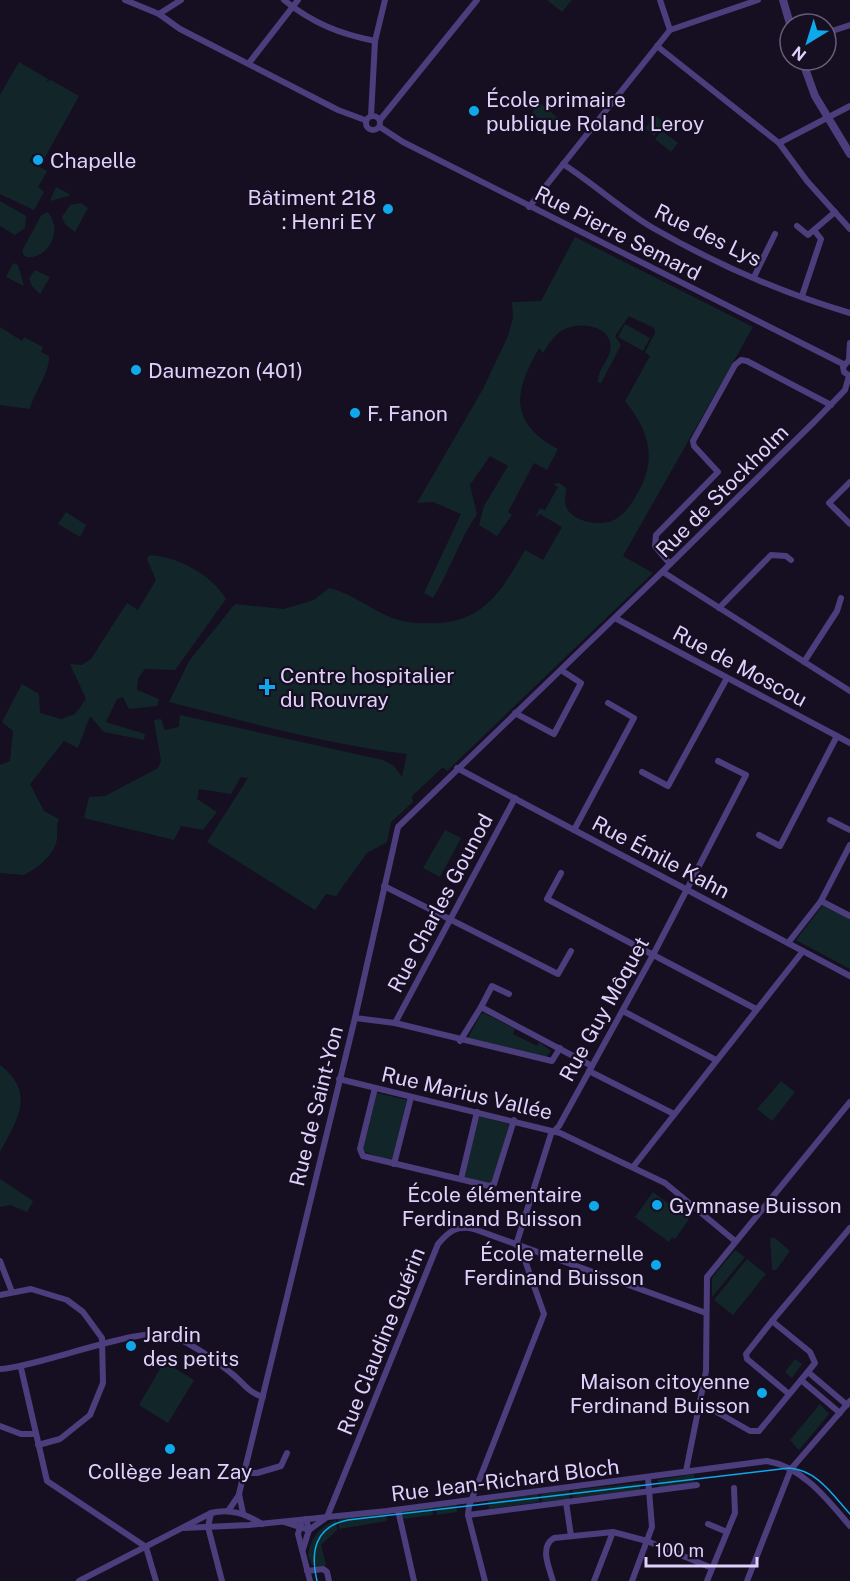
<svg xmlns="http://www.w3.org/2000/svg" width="850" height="1581" viewBox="0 0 850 1581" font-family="'Public Sans',sans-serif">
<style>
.green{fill:#12262a}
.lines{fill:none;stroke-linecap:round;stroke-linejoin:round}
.minor{stroke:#4c3d7d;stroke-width:6}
.tertiary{stroke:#4c3d7d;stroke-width:8}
.tram{stroke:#0fa8eb;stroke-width:1.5}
.poi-dot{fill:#0fa8eb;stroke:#150f21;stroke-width:2}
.labels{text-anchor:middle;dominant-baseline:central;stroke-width:4.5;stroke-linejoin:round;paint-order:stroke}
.poi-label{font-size:21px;fill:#dfd1fc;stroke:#150f21;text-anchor:start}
.street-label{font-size:21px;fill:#dfd1fc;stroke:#150f21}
</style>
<rect width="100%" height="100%" fill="#150f21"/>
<g class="green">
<polygon points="547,0 572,0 562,12"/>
<polygon points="19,62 48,79 46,82 51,80 79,96 44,159 33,154 29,161 47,171 38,187 44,192 34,210 0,194 0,95"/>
<polygon points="539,102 558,118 550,128 532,113"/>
<polygon points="530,115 540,128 535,131 522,127"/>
<polygon points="656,116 665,123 654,136 645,128"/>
<polygon points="662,131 678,143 671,152 655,139"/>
<polygon points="56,187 69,194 69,196 50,201"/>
<polygon points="0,201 26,216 25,228 15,235 0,226"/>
<polygon points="81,203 88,208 75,232 65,224 62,217 70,205"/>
<path d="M 47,212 C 64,228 49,260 26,257 L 23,254 L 23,249 L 41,216 Z"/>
<path d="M 575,237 L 753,327 L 623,556 L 653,573 L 447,771 L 443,767 L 412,796 L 413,802 L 391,822 L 387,842 L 367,853 L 336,896 L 326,894 L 315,910 L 207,842 L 248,778 L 241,777 L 231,794 L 199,789 L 197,799 L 217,812 L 203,830 L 181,826 L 174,840 L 84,818 L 89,797 L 105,796 L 158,768 L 161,761 L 154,720 L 161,719 L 165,730 L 179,727 L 180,715 L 383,760 L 394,766 L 402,777 L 407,754 C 327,744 248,722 169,702 L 189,661 L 235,604 L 284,609 L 314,600 L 329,588 C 351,593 370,609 392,618 C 406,623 423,624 438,623 C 485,621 504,587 525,550 L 543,560 L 562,527 L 540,514 L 535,518 L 540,508 L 545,510 L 558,487 L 553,484 L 559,483 L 566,488 C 566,494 564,501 566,507 C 573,522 598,526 612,521 C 624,516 631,505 637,494 C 658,460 649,430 625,401 L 650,356 L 645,352 L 655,333 L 654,328 L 629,316 L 615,336 L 621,345 L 601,383 L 598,382 C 597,368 614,357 610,342 C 605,323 575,322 561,331 C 553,337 548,345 543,353 L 539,348 C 514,392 508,422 558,449 L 547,470 L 534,463 L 508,512 L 512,515 L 497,536 L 479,525 L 484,506 L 508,466 L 490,456 L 470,485 L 477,514 C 459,540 450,571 433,598 L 424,593 L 461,514 L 433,502 L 417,503 L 483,389 L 508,336 L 513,318 L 512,302 L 541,301 Z"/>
<polygon points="13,263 18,265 24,286 6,277"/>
<polygon points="35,270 50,277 40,294 32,286 29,278"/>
<polygon points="625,324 650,338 643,351 618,337"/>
<path d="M 0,327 L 22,341 L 24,337 L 43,347 L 41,352 L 49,356 C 50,373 34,392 30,409 L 0,405 Z"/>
<polygon points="66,512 86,525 80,537 58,524"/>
<path d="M 149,555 C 177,556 212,575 226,599 L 175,670 L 145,669 L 138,678 L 137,690 L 159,699 L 157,706 L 129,709 L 123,697 L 117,699 L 106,722 L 145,734 L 144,740 L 104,732 L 90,716 L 78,748 L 64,741 L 30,784 L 44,811 L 59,819 C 55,827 59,835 56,843 C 51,858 37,868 24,875 L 0,873 L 0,765 L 10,761 L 13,731 L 2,722 L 22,684 L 39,694 L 40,713 L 61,719 L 75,714 L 86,699 L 70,664 L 82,665 L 91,659 L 127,603 L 138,610 L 156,580 L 147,559 Z"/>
<polygon points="445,830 461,838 440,877 423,868"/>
<polygon points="823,905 850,919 850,969 796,940"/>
<polygon points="484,1013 515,1029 513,1034 537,1046 539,1042 551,1051 546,1057 468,1038 481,1014"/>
<path d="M 0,1065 C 36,1093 18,1119 0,1152 Z"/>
<polygon points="781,1081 795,1092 772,1121 757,1109"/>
<polygon points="377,1093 407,1100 392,1161 362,1151"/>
<polygon points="479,1116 509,1124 493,1182 489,1184 464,1177"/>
<polygon points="0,1179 33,1201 27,1212 10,1205 0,1207"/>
<polygon points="653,1192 689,1219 675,1239 672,1237 669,1242 635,1217"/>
<polygon points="770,1238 775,1238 790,1251 776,1270 772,1270"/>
<polygon points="735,1250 745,1257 712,1297 712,1278"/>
<polygon points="747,1259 766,1274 733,1315 714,1300"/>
<polygon points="795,1359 802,1364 792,1378 785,1372"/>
<polygon points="164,1362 194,1380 168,1423 139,1405"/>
<polygon points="820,1404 829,1414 799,1450 790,1440"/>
<polygon points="694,1474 695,1484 659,1488 658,1480"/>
<polygon points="640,1483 640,1491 573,1498 573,1490"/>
<polygon points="569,1490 570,1499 542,1502 541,1494"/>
<polygon points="538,1494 539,1502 489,1509 488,1501"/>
<polygon points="456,1504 457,1512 437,1515 436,1507"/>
<polygon points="432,1507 433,1515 402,1519 402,1512"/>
<polygon points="386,1512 387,1521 339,1529 338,1518"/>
<path d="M 336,1520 L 337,1530 L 321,1545 L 326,1565 L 320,1568 L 312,1565 L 308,1555 C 311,1538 319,1527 336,1520 Z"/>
</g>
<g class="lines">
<g class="minor">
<polyline points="125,0 159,14 180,29 338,110 365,120"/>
<path d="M 284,0 C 312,23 340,34 375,41"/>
<polyline points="660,0 670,30"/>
<polyline points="159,14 181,0"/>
<polyline points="826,33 850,25"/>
<polyline points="657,46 779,143 807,181 850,229"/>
<polyline points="249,63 298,0"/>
<polyline points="371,116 375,41 385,0"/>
<circle cx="373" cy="123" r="7"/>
<polyline points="380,120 477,0"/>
<polyline points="380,127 403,142 843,364"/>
<polyline points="779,143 850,106"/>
<path d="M 563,164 C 594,184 621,209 653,228 C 714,263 782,293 850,313"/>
<polyline points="529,207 670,30 758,0"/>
<polyline points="797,226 808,235 835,212"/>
<polyline points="754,277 775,234"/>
<polyline points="802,296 821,239 814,230"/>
<polyline points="849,359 850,343"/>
<polyline points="850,359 843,367 844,372 850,376"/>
<polyline points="850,482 829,503 850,524"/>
<polyline points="670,564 655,546 656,535 718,472 694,446 693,441 735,365 741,360 747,361 831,405"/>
<polyline points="663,572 850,691"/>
<polyline points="719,608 771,555 786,556 791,560"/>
<polyline points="615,618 850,743"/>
<polyline points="804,662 837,611 841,598"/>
<polyline points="515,713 554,734 581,683 561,670"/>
<polyline points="457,768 850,976"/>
<polyline points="642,772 668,786 727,678"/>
<polyline points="830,820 850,830"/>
<polyline points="574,830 634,718 608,703"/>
<polyline points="759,835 780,846 837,736"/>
<polyline points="561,873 547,899 756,1009"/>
<polyline points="384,886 558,974 571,951"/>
<polyline points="821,901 850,916"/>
<polyline points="788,943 821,901 850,845"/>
<polyline points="481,1007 492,986 509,994"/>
<polyline points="623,1011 716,1060"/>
<polyline points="355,1018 395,1023 552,1061 560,1048"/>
<polyline points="395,1023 515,798"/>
<polyline points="460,1041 481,1007 592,1066"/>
<polyline points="589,1071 674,1114"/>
<polyline points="339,1079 560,1133 665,1183 735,1241"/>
<polyline points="375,1088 360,1149 363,1156 489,1186 494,1184 514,1120"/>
<polyline points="394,1164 411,1097"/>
<polyline points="633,1167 803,951"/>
<polyline points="461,1179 477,1112"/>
<polyline points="516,1245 551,1134 559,1126 653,955 746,775 718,761"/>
<polyline points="0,1261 12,1292"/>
<polyline points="0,1295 31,1289 67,1300 83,1312 102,1338 103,1383 90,1415 60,1439 38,1445"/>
<polyline points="772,1321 850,1228"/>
<polyline points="21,1368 47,1481 146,1547 156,1581"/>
<path d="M 0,1369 C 39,1367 147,1323 173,1336 C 193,1345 214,1359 231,1373 C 243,1382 247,1392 263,1397"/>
<polyline points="808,1372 847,1405"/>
<polyline points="801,1380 840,1413"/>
<polyline points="701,1403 750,1431 759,1431 815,1363 810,1352 772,1321 746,1354 747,1359 789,1394"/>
<polyline points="0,1426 21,1434 35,1434"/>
<polyline points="686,1471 706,1371 707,1277 850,1102"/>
<polyline points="244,1473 257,1473 281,1466 287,1453"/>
<polyline points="566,1502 571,1536"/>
<polyline points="398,1510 414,1581"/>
<polyline points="228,1511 239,1495"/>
<polyline points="211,1513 208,1527 222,1581"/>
<polyline points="243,1513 239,1494 244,1473 355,1018 398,827 660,574 815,421 845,390 849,376"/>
<polyline points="468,1515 697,1485"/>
<path d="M 284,1522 L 309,1530 L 327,1517 L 438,1244 C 449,1231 457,1225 474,1229 L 706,1313"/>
<polyline points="301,1524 298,1534 310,1581"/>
<polyline points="708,1524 727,1532"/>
<path d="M 184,1528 L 249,1525 L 387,1511 L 767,1461 C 803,1467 828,1500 850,1526"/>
<polyline points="613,1532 647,1541 712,1568"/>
<polyline points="303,1549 309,1530 306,1519"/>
<polyline points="307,1571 323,1569 327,1572 329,1581"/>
<path d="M 79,1581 L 211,1513 C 230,1508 246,1514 262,1524"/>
<polyline points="485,1581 468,1515 469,1506 544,1314 522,1252 523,1247"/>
<path d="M 553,1581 C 549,1567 539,1547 554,1538 L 613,1532 L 594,1581"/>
<polyline points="632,1581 652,1527 648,1478"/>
<polyline points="707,1581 735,1513 734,1488"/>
<polyline points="747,1581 791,1469 850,1401"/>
</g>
<g class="tertiary">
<polyline points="783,0 790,24"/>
<polyline points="802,60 815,96 850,154"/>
</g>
<path class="tram" d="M 317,1581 C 310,1552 315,1526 348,1520 L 789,1468 C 817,1470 832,1494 850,1514"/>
</g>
<g class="poi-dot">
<circle cx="474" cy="111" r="6"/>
<circle cx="38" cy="160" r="6"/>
<circle cx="388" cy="209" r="6"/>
<circle cx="136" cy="370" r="6"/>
<circle cx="355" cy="413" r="6"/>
<path d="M264 678h6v6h6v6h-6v6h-6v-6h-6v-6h6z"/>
<circle cx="657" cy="1205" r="6"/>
<circle cx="594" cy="1206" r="6"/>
<circle cx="656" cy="1265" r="6"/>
<circle cx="131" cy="1346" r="6"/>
<circle cx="762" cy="1393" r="6"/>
<circle cx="170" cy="1449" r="6"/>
</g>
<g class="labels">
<g class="poi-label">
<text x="486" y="99">École primaire<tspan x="486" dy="24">publique Roland Leroy</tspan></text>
<text x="50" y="160">Chapelle</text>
<text x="376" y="197" text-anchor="end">Bâtiment 218<tspan x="376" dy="24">: Henri EY</tspan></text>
<text x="148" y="370">Daumezon (401)</text>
<text x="367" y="413">F. Fanon</text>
<text x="280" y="675">Centre hospitalier<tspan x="280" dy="24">du Rouvray</tspan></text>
<text x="582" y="1194" text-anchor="end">École élémentaire<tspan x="582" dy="24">Ferdinand Buisson</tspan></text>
<text x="669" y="1205">Gymnase Buisson</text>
<text x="644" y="1253" text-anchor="end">École maternelle<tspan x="644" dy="24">Ferdinand Buisson</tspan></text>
<text x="143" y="1334">Jardin<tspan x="143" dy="24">des petits</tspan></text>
<text x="750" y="1381" text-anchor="end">Maison citoyenne<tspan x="750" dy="24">Ferdinand Buisson</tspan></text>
<text x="170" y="1471" text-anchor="middle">Collège Jean Zay</text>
</g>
<g class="street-label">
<text transform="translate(618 233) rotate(27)">Rue Pierre Semard</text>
<text transform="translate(708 235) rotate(26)">Rue des Lys</text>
<text transform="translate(722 491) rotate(-45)">Rue de Stockholm</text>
<text transform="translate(740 666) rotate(28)">Rue de Moscou</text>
<text transform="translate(661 857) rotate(28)">Rue Émile Kahn</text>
<text transform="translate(440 903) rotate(-62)">Rue Charles Gounod</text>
<text transform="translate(604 1009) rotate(-61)">Rue Guy Môquet</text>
<text transform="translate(467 1093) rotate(13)">Rue Marius Vallée</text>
<text transform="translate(316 1106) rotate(-76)">Rue de Saint-Yon</text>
<text transform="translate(381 1341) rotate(-68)">Rue Claudine Guérin</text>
<text transform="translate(505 1480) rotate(-7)">Rue Jean-Richard Bloch</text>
</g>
</g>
<g transform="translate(808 42) rotate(218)"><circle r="28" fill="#150f21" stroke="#665d79" stroke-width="1.5"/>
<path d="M0-4.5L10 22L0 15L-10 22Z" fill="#0fa8eb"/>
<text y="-9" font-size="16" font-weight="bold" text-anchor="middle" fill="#dfd1fc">N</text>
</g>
<path d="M646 1557v9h111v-9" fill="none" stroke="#dfd1fc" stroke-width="3"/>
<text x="655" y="1557" font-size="18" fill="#dfd1fc" stroke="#150f21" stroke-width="4.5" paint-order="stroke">100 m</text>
</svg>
